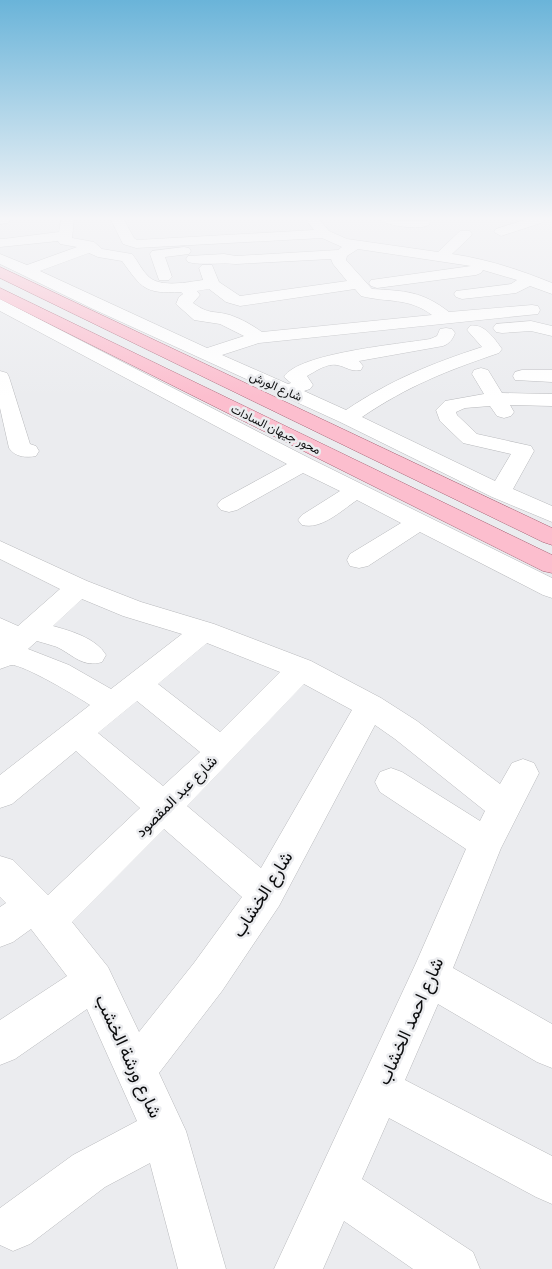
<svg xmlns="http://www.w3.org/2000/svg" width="552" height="1269" viewBox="0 0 552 1269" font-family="'PT Sans Narrow',Vazirmatn,sans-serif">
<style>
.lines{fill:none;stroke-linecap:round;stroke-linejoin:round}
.minor-casing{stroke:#b8b9bc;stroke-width:1}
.major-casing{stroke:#a76375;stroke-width:1}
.minor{fill:#fff;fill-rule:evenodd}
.major{fill:#fcbece;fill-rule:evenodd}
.labels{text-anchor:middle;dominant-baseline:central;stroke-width:5;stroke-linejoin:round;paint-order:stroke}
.far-street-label{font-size:12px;fill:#0c0d0e;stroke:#ebecef}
.street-label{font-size:15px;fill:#0c0d0e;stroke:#ebecef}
.near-street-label{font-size:18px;fill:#0c0d0e;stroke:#ebecef}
</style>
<rect width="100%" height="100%" fill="#ebecef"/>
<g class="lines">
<g class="minor-casing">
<g id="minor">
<polygon points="0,220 10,220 8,223 0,224"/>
<path d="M 61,220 L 74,220 L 72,238 L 94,242 L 102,249 L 132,254 C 138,261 142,271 149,277 C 161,288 188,282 203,280 L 199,268 L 202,265 L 212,265 L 219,282 L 240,296 L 347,281 L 333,264 L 331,259 L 236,264 C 220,262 203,266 188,262 L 186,259 L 188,256 L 224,254 L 236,256 L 338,250 L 342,247 L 322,238 L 136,248 L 123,244 L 111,220 L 124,220 L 134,238 L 137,240 L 314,230 L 306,220 L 320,220 L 329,231 L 347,239 L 438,252 L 460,231 L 470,231 L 472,234 L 470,237 L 452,254 C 487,259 520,270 552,283 L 552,294 L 530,286 L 516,293 L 462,299 L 456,297 L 454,294 L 456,291 L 511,284 L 517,280 L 483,270 L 481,273 L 476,275 L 377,288 L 371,286 L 369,283 L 371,280 L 471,266 L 358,249 L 347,256 L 346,260 L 372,289 C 405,291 422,291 449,312 L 532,305 L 538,306 L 540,310 L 538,314 L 259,343 L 222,355 L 288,384 L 291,383 L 284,377 C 298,353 400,344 430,339 L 437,336 L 440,329 L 446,328 L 452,329 L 455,333 C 453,339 449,344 443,346 L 359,361 L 363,366 L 361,370 C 350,372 347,367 337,365 C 327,363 316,371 307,376 L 313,385 L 310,389 L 304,391 L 346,410 C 391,380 430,364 482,347 L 467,330 L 470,326 C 484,323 494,338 502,349 L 499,353 C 446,371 408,386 362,417 L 495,481 L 511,454 L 463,443 L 440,421 L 436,410 L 445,401 L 484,394 L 472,374 L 474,370 L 481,368 L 488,370 L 502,393 L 552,394 L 552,406 L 510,405 L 514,412 L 511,416 L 504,418 L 497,416 L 490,406 L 465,408 L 456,412 L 457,415 L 477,434 L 531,446 L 534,451 L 513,489 L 552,506 L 552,522 L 492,497 L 340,422 L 93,309 L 0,264 L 0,254 L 27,265 L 77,247 L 60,244 L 58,241 L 0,247 L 0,239 L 3,239 L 59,232 ZM 89,253 L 98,257 L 122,261 C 142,288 144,294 181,292 L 183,294 L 179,297 L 176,304 L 194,320 L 220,324 L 244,336 L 207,348 L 40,271 ZM 209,289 L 226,302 L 240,306 L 355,289 L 361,296 C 388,303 408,297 432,315 L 262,332 C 252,325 242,319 230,315 C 212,310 210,315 193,303 L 200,295 L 197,291 Z"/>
<path d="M 381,220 L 428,221 L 430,224 C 424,231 387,226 381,220 Z"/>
<polygon points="524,220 543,220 541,223 501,236 494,232 496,229"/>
<polygon points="184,247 189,248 191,251 189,254 165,257 172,277 169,280 159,280 150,254 152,251"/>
<path d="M 0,299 L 311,459 L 552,578 L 552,598 L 543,595 L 420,532 L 368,566 L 359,568 L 350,566 L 347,560 L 350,554 L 401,523 L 357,500 C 341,511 321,530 302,525 L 298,520 L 302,515 L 340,491 L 303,473 L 237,510 L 229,512 L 221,510 L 217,505 L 221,500 L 287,464 L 0,311 Z"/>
<polygon points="531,321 552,326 552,336 531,331 502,333 496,332 493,328 496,324"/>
<polygon points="522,370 552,370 552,382 515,380 513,376 515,372"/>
<path d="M 0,371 L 7,373 L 9,377 L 30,444 L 36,446 L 39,451 L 36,456 C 26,458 15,457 9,448 L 0,408 Z"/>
<path d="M 0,541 L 87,581 L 141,602 L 214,624 L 311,661 L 381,698 L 417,721 L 500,784 L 512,763 L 523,759 L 534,763 L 539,773 L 501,848 L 453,968 L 552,1024 L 552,1068 L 537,1062 L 438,1004 L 405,1080 L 552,1156 L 552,1204 L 536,1197 L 389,1118 L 362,1179 L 473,1252 L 480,1269 L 413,1269 L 344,1221 L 323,1269 L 274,1269 L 416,963 L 466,849 L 380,792 L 375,782 L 380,772 L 391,768 L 402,772 L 480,821 L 485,811 L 395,739 L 375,725 L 279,906 L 222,991 L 159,1073 L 186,1131 L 226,1269 L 178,1269 L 150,1163 L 105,1187 L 30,1244 L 13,1251 L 0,1245 L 0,1208 L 73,1155 L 137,1121 L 87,1009 L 15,1059 L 0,1065 L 0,1020 L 67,976 L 31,929 L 13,942 L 0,947 L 0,907 L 6,903 L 0,897 L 0,856 L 13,860 L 48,895 L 140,808 L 76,751 L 12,804 L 0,808 L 0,775 L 90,705 C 78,697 23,664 11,665 C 8,666 3,668 0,669 L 0,618 L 18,626 L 60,589 L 0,559 ZM 82,599 L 123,616 L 182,634 L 111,689 L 69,665 L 28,649 L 37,641 C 44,643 51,645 57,647 C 73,655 83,668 102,662 L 106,655 C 96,638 71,631 53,626 ZM 207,643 L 280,672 L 220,732 L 158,684 ZM 304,684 L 352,710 L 261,868 L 187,806 ZM 137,701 L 200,752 L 163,786 L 98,733 ZM 164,829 L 242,897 L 194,963 L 139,1032 L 108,967 L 72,922 Z"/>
</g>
</g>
<g class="major-casing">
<g id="major">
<polygon points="0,267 552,528 552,545 543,542 0,278"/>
<polygon points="0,288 552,555 552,573 543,571 0,299"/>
</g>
</g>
<use href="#minor" class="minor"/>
<use href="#major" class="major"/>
</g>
<linearGradient id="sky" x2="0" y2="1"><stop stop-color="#6ab4d9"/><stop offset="0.55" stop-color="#f6f6f8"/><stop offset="1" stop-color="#f6f6f8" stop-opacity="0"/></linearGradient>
<rect width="552" height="397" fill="url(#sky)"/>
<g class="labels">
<g class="far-street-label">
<text transform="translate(276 386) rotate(24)">شارع الورش</text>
<text transform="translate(276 429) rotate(26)">محور جيهان السادات</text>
</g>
<g class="street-label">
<text transform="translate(176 796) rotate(-45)">شارع عبد المقصود</text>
</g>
<g class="near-street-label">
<text transform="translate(262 894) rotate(-58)">شارع الخشاب</text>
<text transform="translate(410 1021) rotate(-66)">شارع احمد الخشاب</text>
<text transform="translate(129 1056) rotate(65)">شارع ورشة الخشب</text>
</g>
</g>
</svg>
